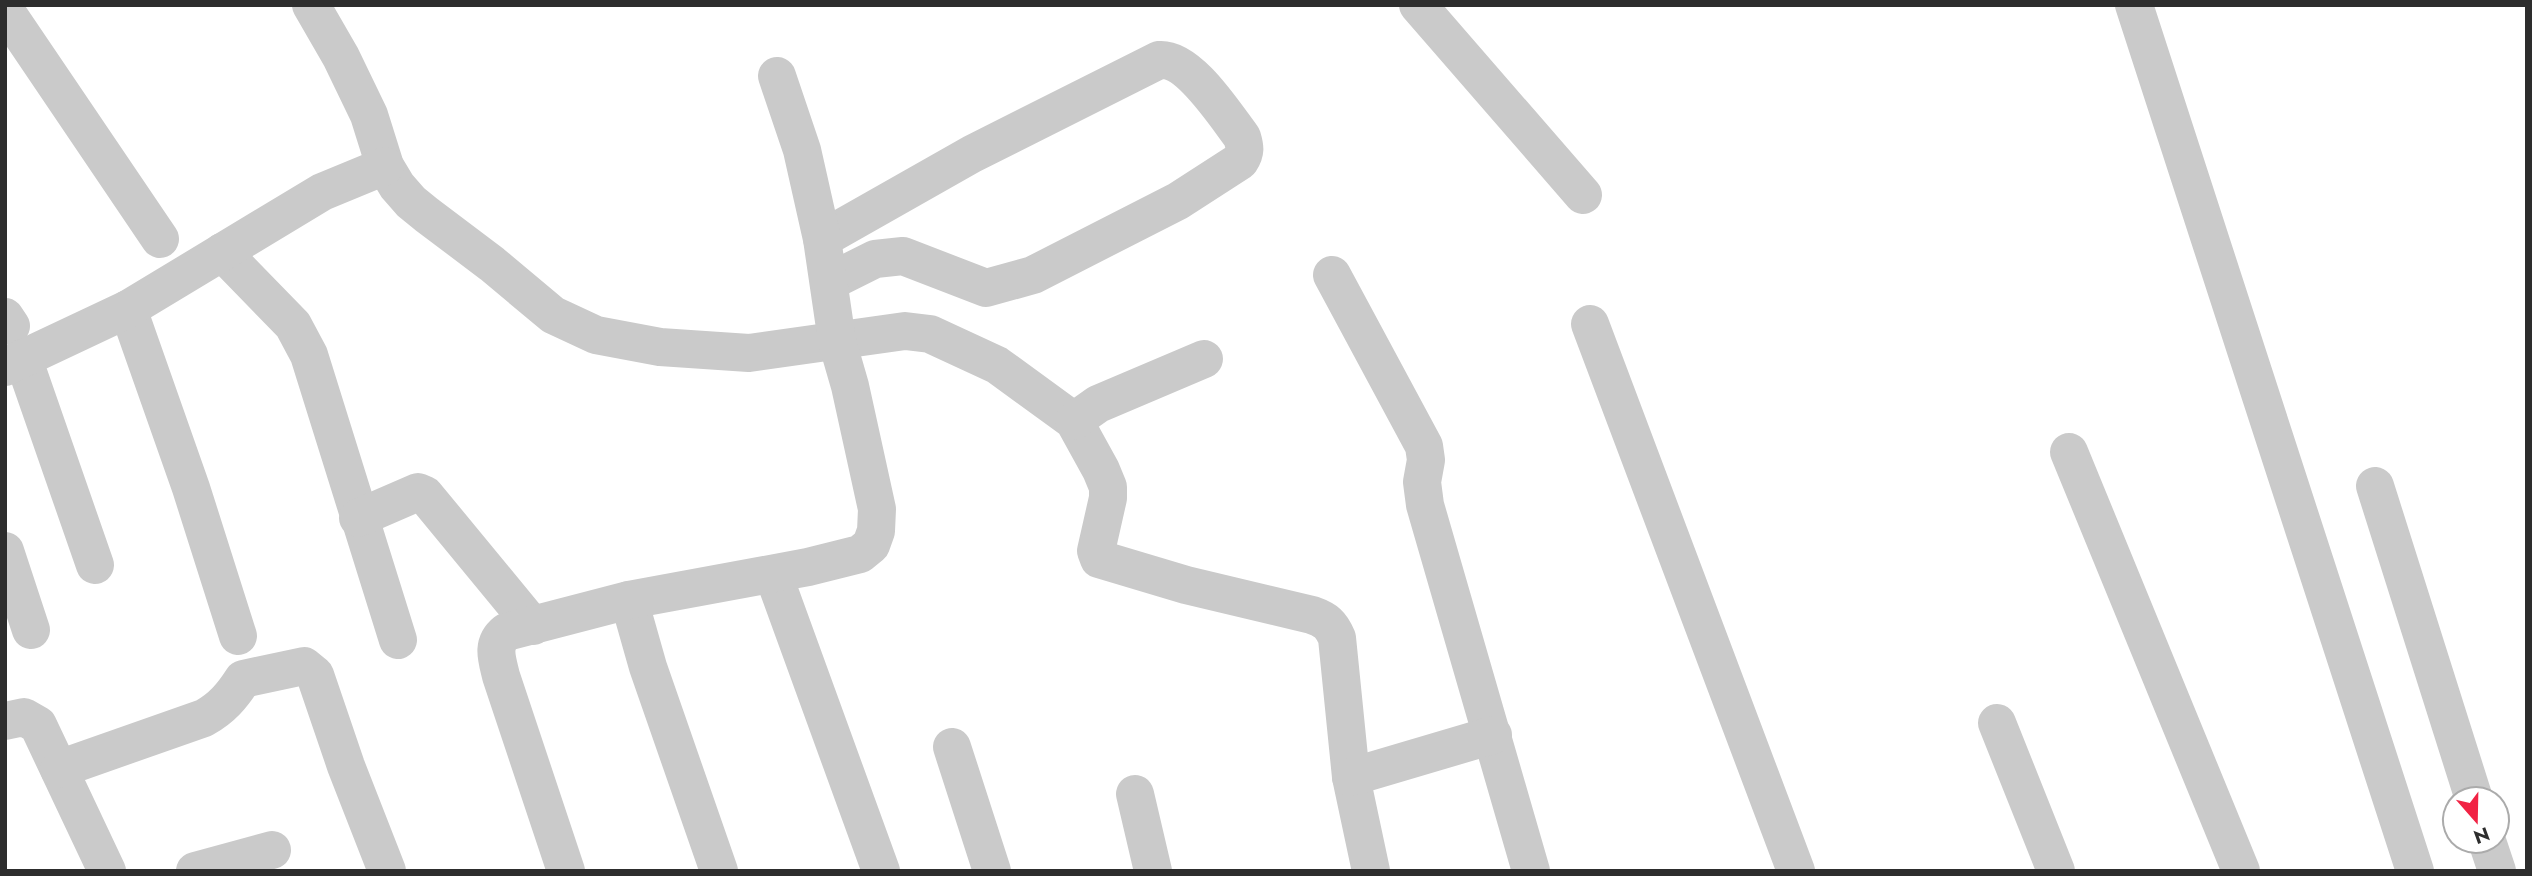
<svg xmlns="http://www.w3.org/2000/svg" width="2532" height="876" viewBox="0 0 2532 876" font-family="Jost,sans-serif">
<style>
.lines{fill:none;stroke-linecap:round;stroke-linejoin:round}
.street{stroke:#cacaca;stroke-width:38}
</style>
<rect width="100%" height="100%" fill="#fff"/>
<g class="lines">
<g class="street">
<path d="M 311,5 L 341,57 L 369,115 L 385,166 L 397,186 L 411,202 L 427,215 L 492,264 L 553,315 L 596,335 L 660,347 L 749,353 L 905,331 L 930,334 L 997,365 L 1074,421 L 1101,470 L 1108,487 L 1108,498 L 1096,551 L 1099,559 L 1186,585 L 1312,615 C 1326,620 1331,624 1337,638 L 1351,777 L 1371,871"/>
<polyline points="1418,5 1583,195"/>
<polyline points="2134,5 2415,871"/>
<polyline points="5,10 160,239"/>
<path d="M 822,239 L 972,154 L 1159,60 C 1189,57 1225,115 1242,137 C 1245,147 1246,152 1240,161 L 1178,201 L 1033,275 L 986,288 L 903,256 L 875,259 L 829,282"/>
<polyline points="222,252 293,325 309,355 398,640"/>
<polyline points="1332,275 1424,446 1426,460 1422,482 1425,505 1531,871"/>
<polyline points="128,309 191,488 238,636"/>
<polyline points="5,317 11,326"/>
<polyline points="1590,324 1796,871"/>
<polyline points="23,358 95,565"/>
<polyline points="5,367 128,309 322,192 385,166"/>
<polyline points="1074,421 1098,404 1204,359"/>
<polyline points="2069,452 2241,871"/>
<polyline points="2375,486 2474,799"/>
<polyline points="358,518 418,492 425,495 533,626"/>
<polyline points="5,551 31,630"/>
<polyline points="773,574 881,871"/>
<polyline points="629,600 648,667 719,871"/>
<polyline points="5,721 24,717 38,725 107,871"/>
<polyline points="1997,723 2056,871"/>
<polyline points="952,747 992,871"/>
<path d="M 59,769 L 204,718 C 222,708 232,696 243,679 L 304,666 L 315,675 L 346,766 L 387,871"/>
<polyline points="1351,777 1493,735"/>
<polyline points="1135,794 1153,871"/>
<polyline points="2487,841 2497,871"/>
<polyline points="195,871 272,850"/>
<path d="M 566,871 L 501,676 C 497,659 491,644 506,632 L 629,600 L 808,567 L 860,554 L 871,545 L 876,531 L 877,509 L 850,386 L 837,341 L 822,239 L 802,150 L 777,76"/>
</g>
</g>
<rect width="2532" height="876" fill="none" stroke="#2d2d2d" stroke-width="14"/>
<g transform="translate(2476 820) rotate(160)"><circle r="33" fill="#ffffff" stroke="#ababab" stroke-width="2"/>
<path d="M0-5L12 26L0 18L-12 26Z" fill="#f12344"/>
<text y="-10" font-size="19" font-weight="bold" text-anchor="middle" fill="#2d2d2d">N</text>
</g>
</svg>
